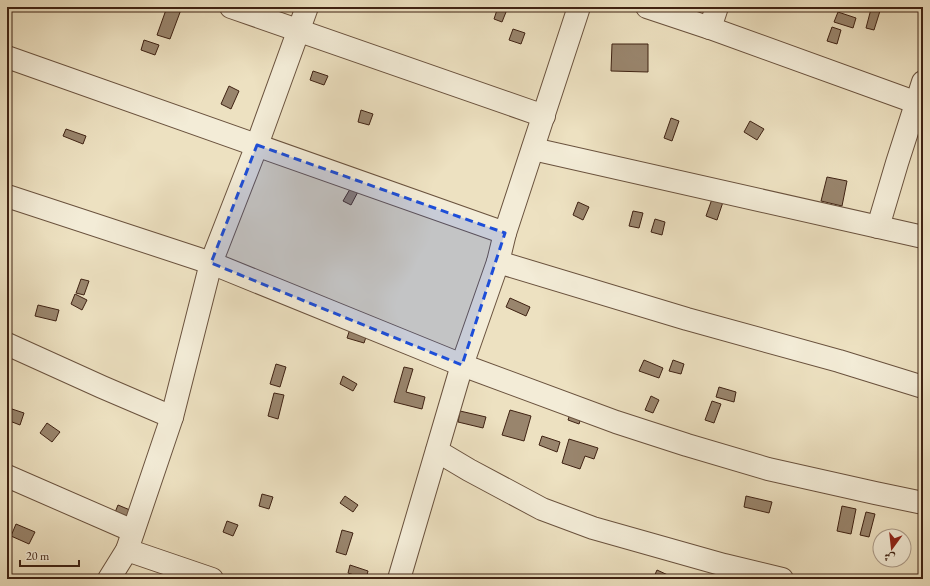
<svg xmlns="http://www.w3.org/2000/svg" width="930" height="586" viewBox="0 0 930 586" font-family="'EB Garamond',Amiri,serif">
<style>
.building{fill:#99856d;stroke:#3f2213}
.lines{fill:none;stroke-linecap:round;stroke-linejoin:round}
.minor-casing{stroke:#6a523e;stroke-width:24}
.minor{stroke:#f3ecd7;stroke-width:22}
.marked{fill:#1d4ed8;fill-opacity:0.2;stroke:#1d4ed8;stroke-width:3;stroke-dasharray:8 5;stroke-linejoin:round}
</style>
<rect width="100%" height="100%" fill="#ede1c1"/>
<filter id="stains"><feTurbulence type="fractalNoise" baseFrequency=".005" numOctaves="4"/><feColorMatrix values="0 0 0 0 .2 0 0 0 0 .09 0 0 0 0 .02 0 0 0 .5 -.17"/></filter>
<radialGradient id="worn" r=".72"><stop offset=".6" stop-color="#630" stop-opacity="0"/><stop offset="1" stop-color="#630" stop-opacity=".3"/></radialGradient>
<g class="building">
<polygon points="167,7 182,7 170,39 157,35"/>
<polygon points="498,7 508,7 502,22 494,19"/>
<polygon points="871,9 880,11 874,30 866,28"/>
<polygon points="838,12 856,18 853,28 834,22"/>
<polygon points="832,27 841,30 837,44 827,41"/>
<polygon points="513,29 525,33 521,44 509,40"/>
<polygon points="144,40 159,45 155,55 141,50"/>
<polygon points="612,44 648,44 648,72 611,71"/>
<polygon points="313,71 328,76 324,85 310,80"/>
<polygon points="229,86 239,91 231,109 221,104"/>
<polygon points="361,110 373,114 369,125 358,122"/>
<polygon points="671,118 679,121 672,141 664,138"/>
<polygon points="750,121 764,129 757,140 744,132"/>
<polygon points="66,129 86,136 83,144 63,136"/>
<polygon points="827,177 847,181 842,206 821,201"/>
<polygon points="353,184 360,188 351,205 343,201"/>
<polygon points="712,199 723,202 717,220 706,216"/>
<polygon points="578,202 589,207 583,220 573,215"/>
<polygon points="633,211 643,213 639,228 629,226"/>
<polygon points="655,219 665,222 662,235 651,232"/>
<polygon points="81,279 89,281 84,295 76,293"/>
<polygon points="75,294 87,300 82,310 71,304"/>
<polygon points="510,298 530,307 526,316 506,307"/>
<polygon points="38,305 59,310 56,321 35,316"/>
<polygon points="350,329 367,334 364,343 347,338"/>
<polygon points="644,360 663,368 659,378 639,371"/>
<polygon points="673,360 684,364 681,374 669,371"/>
<polygon points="276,364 286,367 280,387 270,384"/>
<polygon points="404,367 413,369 406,392 425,397 422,409 394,402"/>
<polygon points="343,376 357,384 353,391 340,384"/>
<polygon points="719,387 736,392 734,402 716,397"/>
<polygon points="274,393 284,395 278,419 268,416"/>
<polygon points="651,396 659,400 653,413 645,410"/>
<polygon points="712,401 721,404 714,423 705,420"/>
<polygon points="9,408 24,413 20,425 7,420 7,413"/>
<polygon points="510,410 531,416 524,441 502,435"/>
<polygon points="460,411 486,417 483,428 458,422"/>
<polygon points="571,411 582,415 579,424 568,420"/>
<polygon points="47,423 60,432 52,442 40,433"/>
<polygon points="542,436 560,442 557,452 539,445"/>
<polygon points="569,439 598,448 594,459 585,456 580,469 562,463"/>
<polygon points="262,494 273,497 269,509 259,506"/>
<polygon points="345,496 358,505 353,512 340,503"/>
<polygon points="746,496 772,502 769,513 744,507"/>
<polygon points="118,505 130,510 126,519 114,515"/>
<polygon points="842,506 856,509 851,534 837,531"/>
<polygon points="866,512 875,514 869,537 860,535"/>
<polygon points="227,521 238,525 233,536 223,532"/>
<polygon points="16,524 35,532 29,544 11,536"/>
<polygon points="342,530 353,533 346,555 336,552"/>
<polygon points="350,565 368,571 366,579 348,573"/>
<polygon points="657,570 670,576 669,579 653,579"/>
</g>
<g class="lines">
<g class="minor-casing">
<g id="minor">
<polyline points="231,7 544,116"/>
<polyline points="647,7 710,28 923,105"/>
<polyline points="710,28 717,7"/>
<polyline points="7,57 505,233"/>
<polyline points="533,149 923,237"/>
<polyline points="7,196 211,263 462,365 616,422 687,445 768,469 875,493 923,503"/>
<polyline points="878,227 897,163 923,82"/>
<polyline points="498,262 687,319 839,361 923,387"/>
<polyline points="7,344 102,387 172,417"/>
<polyline points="437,451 469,470 542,509 593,528 724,565 782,579"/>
<polyline points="7,476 133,531"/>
<polyline points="127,550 212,579"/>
<polyline points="109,579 127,550 172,417 211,263 257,145 307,7"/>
<polyline points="399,579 462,365 498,262 505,233 579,7"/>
</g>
</g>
<use href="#minor" class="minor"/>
</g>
<path class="marked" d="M 257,145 L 505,233 L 462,365 L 211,263 Z"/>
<rect width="930" height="586" fill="none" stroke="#ede1c1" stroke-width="24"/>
<rect x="8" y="8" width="914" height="570" fill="none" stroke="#3f2213" stroke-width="2"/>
<rect x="12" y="12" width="906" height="562" fill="none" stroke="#3f2213"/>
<g transform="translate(892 548) rotate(195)"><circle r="19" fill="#f3ecd7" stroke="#ab9b89"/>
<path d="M0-3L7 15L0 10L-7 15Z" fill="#8f2418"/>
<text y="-6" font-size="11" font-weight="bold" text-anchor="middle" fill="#3f2213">ش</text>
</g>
<path d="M20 560v6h59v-6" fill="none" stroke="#3f2213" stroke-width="2"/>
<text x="26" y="560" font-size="12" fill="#3f2213" stroke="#f3ecd7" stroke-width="3" paint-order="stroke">20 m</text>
<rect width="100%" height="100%" filter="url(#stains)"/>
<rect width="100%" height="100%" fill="url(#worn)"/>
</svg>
